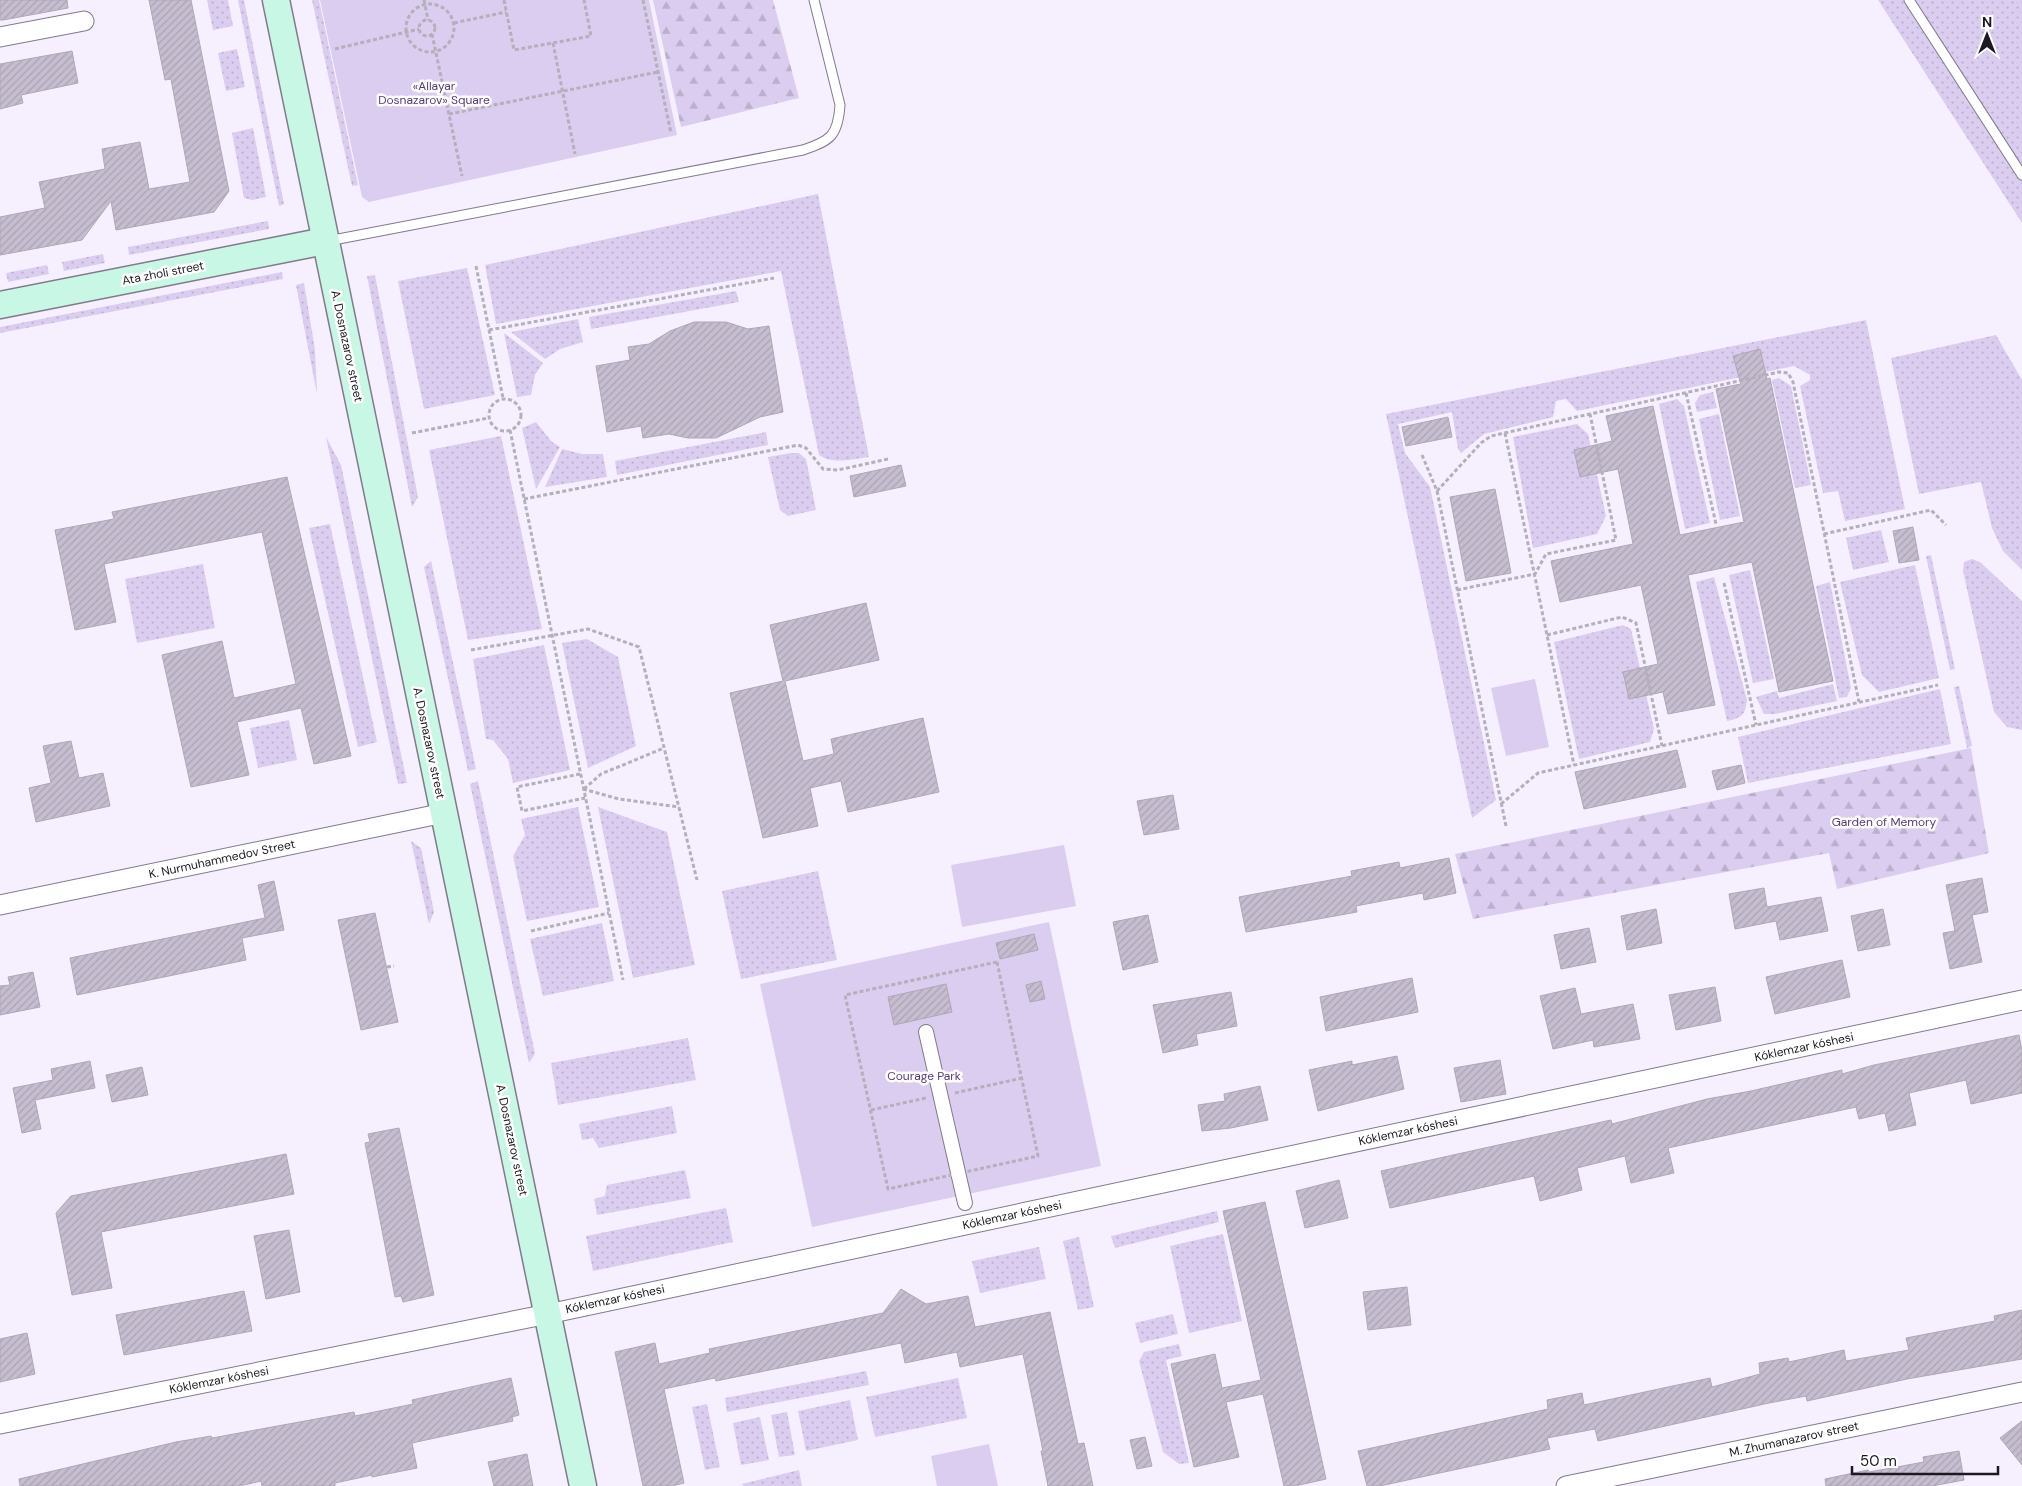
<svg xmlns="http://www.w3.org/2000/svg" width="2022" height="1486" viewBox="0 0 2022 1486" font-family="'DM Sans',sans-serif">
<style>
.grass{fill:url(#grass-dots)}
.forest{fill:url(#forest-firs)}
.green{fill:#dbcdef}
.building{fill:url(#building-hatch);stroke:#aea7b7}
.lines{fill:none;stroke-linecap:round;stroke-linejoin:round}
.service-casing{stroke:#807a89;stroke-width:11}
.pedestrian-casing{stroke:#807a89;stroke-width:16}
.minor-casing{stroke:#807a89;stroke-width:21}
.secondary-casing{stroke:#807a89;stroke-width:29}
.path{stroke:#b4afbb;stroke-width:3;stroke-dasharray:4 2.5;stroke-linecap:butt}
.service{stroke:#fff;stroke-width:9}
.pedestrian{stroke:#fff;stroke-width:14}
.minor{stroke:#fff;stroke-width:19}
.secondary{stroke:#c9f7e6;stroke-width:26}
.labels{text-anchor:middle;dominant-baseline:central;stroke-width:5;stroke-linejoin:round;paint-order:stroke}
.park-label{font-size:12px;fill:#563b73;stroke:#fff}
.street-label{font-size:12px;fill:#1c1920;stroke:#fff}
</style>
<defs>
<pattern id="grass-dots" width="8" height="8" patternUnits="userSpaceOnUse" patternTransform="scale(1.25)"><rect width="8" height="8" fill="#dbcdef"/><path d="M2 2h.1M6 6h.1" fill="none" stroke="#bbafcd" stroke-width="1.8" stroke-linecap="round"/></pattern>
<pattern id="forest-firs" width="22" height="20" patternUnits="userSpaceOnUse" patternTransform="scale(1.25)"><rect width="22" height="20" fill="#dbcdef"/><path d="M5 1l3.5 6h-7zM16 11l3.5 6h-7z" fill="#bbafcd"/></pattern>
<pattern id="building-hatch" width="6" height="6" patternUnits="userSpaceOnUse" patternTransform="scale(1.25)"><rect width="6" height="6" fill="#c6bed0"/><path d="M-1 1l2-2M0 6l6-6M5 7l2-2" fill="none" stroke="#aaa3b2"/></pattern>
</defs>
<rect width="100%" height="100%" fill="#f6f0fe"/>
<g class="grass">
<polygon points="207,0 228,0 233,26 213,30"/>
<polygon points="238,0 244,0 284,204 279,206"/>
<polygon points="312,0 319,0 358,185 352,186"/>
<polygon points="1878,0 2022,0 2022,223"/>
<polygon points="237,49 245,87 226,91 218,53"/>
<polygon points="253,128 266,197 252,200 244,198 232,133"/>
<path d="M 818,194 L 869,457 C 852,459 834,465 819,455 L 781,271 L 496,324 L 485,265 Z"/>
<polygon points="268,221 269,229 129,255 128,247"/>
<polygon points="103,254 105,263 64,271 62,262"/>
<polygon points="47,265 49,274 8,282 6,273"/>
<polygon points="467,268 495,395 424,409 398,281"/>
<polygon points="282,272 283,279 0,333 0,327"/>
<polygon points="375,275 418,497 412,507 367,276"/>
<polygon points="304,283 315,350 317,394 296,285"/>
<polygon points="736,291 739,302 591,329 589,317"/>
<polygon points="578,319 583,342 560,349 545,359 511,332"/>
<polygon points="1866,320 1905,509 1845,521 1838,491 1823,493 1800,386 1810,380 1810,375 1794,366 1577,411 1566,399 1556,401 1553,417 1484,434 1461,453 1458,449 1452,412 1398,424 1405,453 1430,487 1496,800 1472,818 1386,414"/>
<polygon points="504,333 543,363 535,375 531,395 517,397"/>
<polygon points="1996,335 2022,380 2022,570 2003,551 1992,528 1981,482 1919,494 1891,358"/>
<polygon points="1779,378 1791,386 1811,485 1795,488 1772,380"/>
<polygon points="1713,392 1717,408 1697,412 1695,403 1700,395"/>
<polygon points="1677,399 1684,406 1710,523 1685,529 1659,404"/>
<polygon points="1719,414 1740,516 1720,520 1699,419"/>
<polygon points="536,422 552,442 560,447 536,489 522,428"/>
<polygon points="1577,424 1588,434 1606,516 1597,534 1533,548 1513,437"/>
<polygon points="766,432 768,445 617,475 615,461"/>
<polygon points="501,436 542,629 468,640 429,450"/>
<polygon points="326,437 341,465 407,783 398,784"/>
<polygon points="562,449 582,454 603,454 607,477 545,487"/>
<polygon points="791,453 799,453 806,459 816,510 788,516 780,510 768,457"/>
<polygon points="330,524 377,742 358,747 309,528"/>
<polygon points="1881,530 1889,562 1853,570 1846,538"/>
<polygon points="1931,555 1955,669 1950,670 1926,556"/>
<polygon points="1972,559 1980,562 2022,601 2022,730 2007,727 1994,712 1963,571 1964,562"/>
<polygon points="431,561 476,769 468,771 424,567"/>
<polygon points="203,564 215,628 137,643 125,579"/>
<polygon points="1915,565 1939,678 1879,692 1862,675 1840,582"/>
<polygon points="1750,570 1774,679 1753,683 1729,575"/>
<path d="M 1714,577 L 1747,700 C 1745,715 1742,718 1727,721 L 1696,582 Z"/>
<polygon points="1830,582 1851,688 1847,697 1839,698 1816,586"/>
<polygon points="1623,625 1631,629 1654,729 1650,742 1579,759 1554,642"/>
<polygon points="587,639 618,657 636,746 588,768 562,643"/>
<polygon points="544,645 570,770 513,783 508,759 493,740 486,739 473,659"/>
<polygon points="1833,684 1837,701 1775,714 1764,714 1756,697 1777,691 1779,698"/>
<polygon points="1959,686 1972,746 1967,748 1954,687"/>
<polygon points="1940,689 1951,744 1748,783 1738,737"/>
<polygon points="289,720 297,760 258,768 250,728"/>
<polygon points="478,781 535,1054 529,1063 470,784"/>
<polygon points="578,807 599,907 527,921 513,856 525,835 521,819"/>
<polygon points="598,807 667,832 695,965 633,978"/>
<polygon points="411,841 421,848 434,912 429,924"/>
<polygon points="818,871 837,960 741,979 722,891"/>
<polygon points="602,923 614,981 543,996 530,939"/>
<polygon points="688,1038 696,1080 558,1105 551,1063"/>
<polygon points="672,1106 677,1133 599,1148 593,1138 582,1140 579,1124"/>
<polygon points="685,1170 691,1198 597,1215 594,1199 605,1196 607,1185"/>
<polygon points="726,1208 733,1242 593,1271 586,1236"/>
<polygon points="1217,1211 1219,1222 1115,1248 1111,1236"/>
<polygon points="1223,1234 1242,1321 1189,1333 1170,1246"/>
<polygon points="1079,1237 1094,1307 1078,1310 1063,1241"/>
<polygon points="1039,1247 1046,1279 980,1293 972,1261"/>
<polygon points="1173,1314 1178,1334 1140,1343 1135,1323"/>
<polygon points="1179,1344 1182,1356 1166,1360 1189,1463 1179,1464 1163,1452 1139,1361 1144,1352"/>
<polygon points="866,1371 869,1385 727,1412 725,1398"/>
<polygon points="958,1378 967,1418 875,1437 866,1397"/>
<polygon points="850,1400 858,1440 806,1451 798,1411"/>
<polygon points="707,1404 720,1467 705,1470 692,1407"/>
<polygon points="787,1412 795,1455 779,1457 771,1415"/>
<polygon points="760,1417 769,1460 741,1465 733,1423"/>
<polygon points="799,1470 802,1486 744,1486 742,1484"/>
</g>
<g class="forest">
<polygon points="653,0 773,0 799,98 681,127"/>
<polygon points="1971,748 1989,853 1837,889 1829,853 1473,919 1455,854"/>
</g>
<g class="green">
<polygon points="320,0 649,0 677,135 369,202 362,197"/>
<polygon points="1535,679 1549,747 1506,756 1491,688"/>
<polygon points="1064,845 1076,906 962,927 951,865"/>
<polygon points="1049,922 1101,1166 812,1227 760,984"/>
<polygon points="989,1444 998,1486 937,1486 931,1456"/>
</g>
<g class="building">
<polygon points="0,0 67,0 68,8 3,20 0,20"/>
<polygon points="149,0 191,0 229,191 214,212 116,230 111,201 82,240 0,255 0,217 45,208 39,182 105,169 102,149 140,142 149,189 190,182 171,79 165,80"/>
<polygon points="72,51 78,83 21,95 23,103 0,109 0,64"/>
<polygon points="694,322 726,322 748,329 769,326 783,412 760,417 716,438 688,438 669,434 643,438 641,426 607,432 596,366 630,360 628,347 649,344 670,331"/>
<polygon points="1760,349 1767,379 1770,378 1833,681 1779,692 1752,562 1688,575 1715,705 1668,714 1663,692 1629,699 1623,672 1658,664 1641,585 1560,602 1551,561 1633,544 1618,469 1580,477 1574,450 1612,441 1606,416 1653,406 1680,535 1744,522 1716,389 1741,384 1733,356"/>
<polygon points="1448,417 1452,437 1406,446 1402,427"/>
<polygon points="901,465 906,486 854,497 850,476"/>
<polygon points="287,477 351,756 314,764 301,708 237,722 249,775 191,787 162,655 222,641 234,698 296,684 262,532 104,564 116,622 75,630 55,530 114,519 112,512"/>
<polygon points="1495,489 1511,573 1466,581 1450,497"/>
<polygon points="1913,527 1919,560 1899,563 1893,531"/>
<polygon points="866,603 879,660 785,681 803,761 834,754 831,739 923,718 939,792 848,812 841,781 810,788 818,826 763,838 730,693 783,681 770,625"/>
<polygon points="71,741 79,778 103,773 110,806 36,822 29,788 51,783 43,746"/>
<polygon points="1677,750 1686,787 1584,809 1575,772"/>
<polygon points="1741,765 1745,783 1717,790 1712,771"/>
<polygon points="1173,795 1179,829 1144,835 1137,801"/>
<polygon points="1449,858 1456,893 1424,900 1423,893 1356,906 1357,912 1246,932 1239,897 1352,876 1351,871 1399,862 1400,868"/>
<polygon points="1982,878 1988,912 1972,915 1982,962 1950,969 1943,933 1955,931 1946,885"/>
<polygon points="274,881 284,930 242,938 246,960 77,995 70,958 265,918 258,885"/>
<polygon points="1764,888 1767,907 1821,897 1828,931 1780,940 1776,921 1735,929 1729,894"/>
<polygon points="1656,909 1662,943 1627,950 1621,916"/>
<polygon points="1883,909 1890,945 1858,951 1851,916"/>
<polygon points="375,913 398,1022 361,1030 338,920"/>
<polygon points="1148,915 1158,962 1123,970 1113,922"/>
<polygon points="1589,928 1596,962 1561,969 1554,935"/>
<polygon points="1034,934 1038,950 1000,959 996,943"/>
<polygon points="1842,960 1850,997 1775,1014 1766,977"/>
<polygon points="33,972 40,1007 0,1015 0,986 10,985 8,977"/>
<polygon points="1412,978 1418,1012 1326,1031 1320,997"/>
<polygon points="1041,981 1045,999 1030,1002 1026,985"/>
<polygon points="946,984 952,1012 894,1025 888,997"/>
<polygon points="1715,987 1721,1021 1676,1030 1669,995"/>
<polygon points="1575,988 1581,1014 1633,1004 1640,1039 1594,1047 1593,1040 1553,1049 1540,996"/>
<polygon points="1231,992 1237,1026 1196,1034 1198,1045 1163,1053 1153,1005"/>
<polygon points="2019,1035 2022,1051 2022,1093 1971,1104 1966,1080 1909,1093 1916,1125 1889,1131 1885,1113 1859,1119 1856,1107 1668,1148 1674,1173 1631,1183 1625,1156 1577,1168 1582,1190 1540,1201 1534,1176 1390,1208 1381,1171 1611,1120 1612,1124 1707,1099 1751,1091 1842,1070 1842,1074 1874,1065"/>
<polygon points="1397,1056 1404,1089 1318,1111 1309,1070 1352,1061 1352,1065"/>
<polygon points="1500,1060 1506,1094 1461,1102 1454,1068"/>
<polygon points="90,1061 95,1088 35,1100 41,1129 22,1133 13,1088 53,1080 51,1069"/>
<polygon points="142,1067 148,1095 112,1102 106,1075"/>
<polygon points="1260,1086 1268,1120 1231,1128 1202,1131 1198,1105 1225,1101 1224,1094"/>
<polygon points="399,1128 434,1295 403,1302 401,1296 395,1297 365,1143 370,1142 368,1134"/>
<polygon points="286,1154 294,1194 101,1232 112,1288 72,1295 56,1213 71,1196"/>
<polygon points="1339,1180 1348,1218 1305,1228 1296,1191"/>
<polygon points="1265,1202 1326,1479 1295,1486 1284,1486 1263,1394 1226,1402 1239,1457 1194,1467 1171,1364 1215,1354 1222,1388 1261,1380 1223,1211"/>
<polygon points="289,1230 300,1292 266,1299 254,1236"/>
<polygon points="1407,1287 1411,1325 1368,1330 1363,1292"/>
<polygon points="901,1289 926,1304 968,1296 975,1327 1050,1312 1078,1444 1084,1443 1093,1486 1048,1486 1041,1451 1043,1451 1023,1354 960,1367 957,1352 905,1363 901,1343 716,1381 715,1378 664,1389 684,1483 672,1486 643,1486 615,1352 655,1343 659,1364 710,1353 709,1349 883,1313"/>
<polygon points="244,1291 252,1331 124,1355 116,1315"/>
<polygon points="2022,1310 2022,1359 1907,1379 1807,1401 1806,1396 1769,1403 1598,1441 1595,1429 1547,1438 1550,1449 1380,1486 1367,1486 1358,1451 1548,1409 1547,1400 1582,1393 1584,1405 1710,1378 1712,1387 1760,1374 1759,1363 1788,1358 1789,1362 1844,1350 1846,1361 1909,1350 1906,1338 1995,1321 1994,1316"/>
<polygon points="27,1333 35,1374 0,1382 0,1339"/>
<polygon points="511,1378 519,1415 512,1417 513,1421 412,1443 417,1468 372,1477 372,1475 335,1483 335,1486 262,1486 261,1481 240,1486 20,1486 19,1479 176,1442 211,1436 212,1438 354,1412 355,1416 413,1404 412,1400"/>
<polygon points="2022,1421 2022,1465 2000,1438"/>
<polygon points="1145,1437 1152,1466 1137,1469 1130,1440"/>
<polygon points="1959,1451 1964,1480 1932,1486 1826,1486 1825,1479 1868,1470 1869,1472 1924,1462 1923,1457"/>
<polygon points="527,1454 533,1486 494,1486 488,1462"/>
</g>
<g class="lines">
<g class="service-casing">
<g id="service">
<polyline points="1909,0 2022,175"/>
<path d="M 328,241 L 803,150 C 831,141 838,135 840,105 L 814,0"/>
</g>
</g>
<g class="pedestrian-casing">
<polyline id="pedestrian" points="926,1032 965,1203"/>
</g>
<g class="minor-casing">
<g id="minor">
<polyline points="0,37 84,21"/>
<polyline points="0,905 444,813"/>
<polyline points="0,1424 548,1314 2022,1000"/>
<polyline points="1566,1486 2022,1392"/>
</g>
</g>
<g class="secondary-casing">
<g id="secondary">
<polyline points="276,0 583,1486"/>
<polyline points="0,305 325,241"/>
</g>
</g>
<g class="path">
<polyline points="424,0 428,20"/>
<polyline points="504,0 514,50 591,36 584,0"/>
<polyline points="643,0 671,133"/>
<circle cx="430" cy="28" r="24"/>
<circle cx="427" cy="28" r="8"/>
<polyline points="454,23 506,12"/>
<polyline points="432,34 462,176"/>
<polyline points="553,43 575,154"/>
<polyline points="335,49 419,29"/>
<polyline points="449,114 658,72"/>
<polyline points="476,266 503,398"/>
<polyline points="489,330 774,278"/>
<polyline points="1686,393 1716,524"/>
<circle cx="505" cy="415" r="16"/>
<polyline points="510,430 623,980"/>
<polyline points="412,433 488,418"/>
<polyline points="1505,433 1574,765"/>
<polyline points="1422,455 1437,491 1506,826"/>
<polyline points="1437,491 1481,443 1491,436 1779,372 1788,373 1793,382 1859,702"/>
<polyline points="524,499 798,445 806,448 823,469 838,470 888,459"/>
<polyline points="1824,534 1931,510 1946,525"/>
<polyline points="1724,583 1756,725"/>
<polyline points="1457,590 1535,574 1546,554 1616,540 1590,414"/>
<polyline points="1547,635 1622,617 1636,623 1662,746"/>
<polyline points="471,650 588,629 639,647 697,880"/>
<polyline points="580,774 517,787 522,811 585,798"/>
<polyline points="583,789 619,799 679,807"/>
<polyline points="584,789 601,774 664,748"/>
<polyline points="1501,804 1538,773 1938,685"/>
<polyline points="531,931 609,913"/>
<polygon points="997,962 1038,1156 888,1189 845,995"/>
<polyline points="387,967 394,966"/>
<polyline points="955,1093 1022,1078"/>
<polyline points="871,1110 926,1098"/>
</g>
<use href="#service" class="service"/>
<use href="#pedestrian" class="pedestrian"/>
<use href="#minor" class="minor"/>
<use href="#secondary" class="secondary"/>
</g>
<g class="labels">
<g class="park-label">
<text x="434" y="86">«Allayar<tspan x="434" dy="14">Dosnazarov» Square</tspan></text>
<text x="1884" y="822">Garden of Memory</text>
<text x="924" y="1076">Courage Park</text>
</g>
<g class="street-label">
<text transform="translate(163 273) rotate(-11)">Ata zholi street</text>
<text transform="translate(347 346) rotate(78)">A. Dosnazarov street</text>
<text transform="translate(429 743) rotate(78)">A. Dosnazarov street</text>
<text transform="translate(222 859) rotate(-12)">K. Nurmuhammedov Street</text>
<text transform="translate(1804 1047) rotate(-12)">Kóklemzar kóshesi</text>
<text transform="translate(1408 1131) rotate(-12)">Kóklemzar kóshesi</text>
<text transform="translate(512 1140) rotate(78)">A. Dosnazarov street</text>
<text transform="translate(1012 1215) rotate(-12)">Kóklemzar kóshesi</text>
<text transform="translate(615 1299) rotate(-12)">Kóklemzar kóshesi</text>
<text transform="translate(219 1380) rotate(-11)">Kóklemzar kóshesi</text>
<text transform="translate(1794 1439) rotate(-12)">M. Zhumanazarov street</text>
</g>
</g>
<g transform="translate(1987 35)" stroke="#ffffff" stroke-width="4" paint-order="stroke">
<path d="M0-4L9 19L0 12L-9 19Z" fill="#1c1920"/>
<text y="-8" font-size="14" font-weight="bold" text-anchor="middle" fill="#1c1920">N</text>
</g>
<path d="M1852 1466v8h146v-8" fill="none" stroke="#1c1920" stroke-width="2.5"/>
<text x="1860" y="1466" font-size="15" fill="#1c1920" stroke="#ffffff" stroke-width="4" paint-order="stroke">50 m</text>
</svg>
